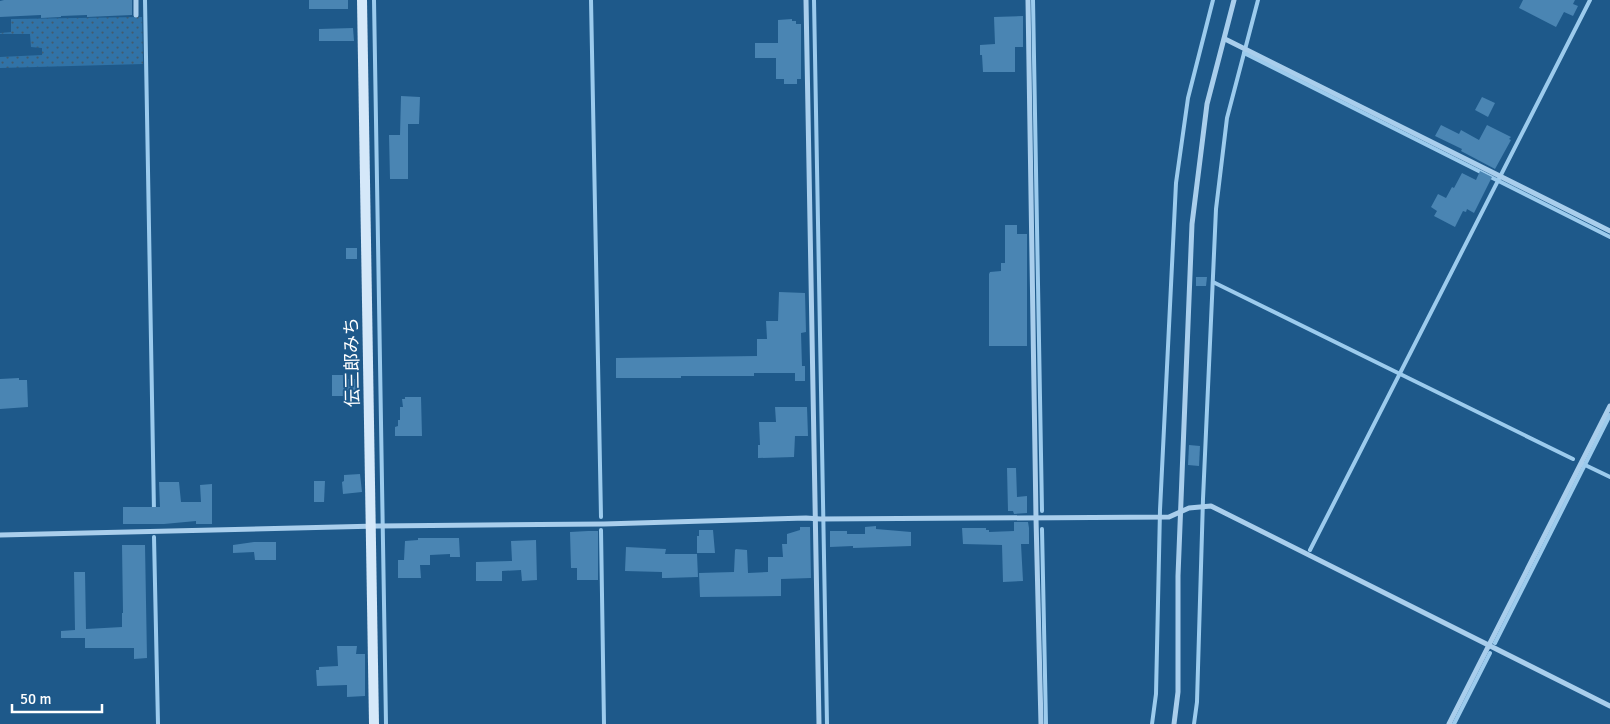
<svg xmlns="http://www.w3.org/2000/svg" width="1610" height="724" viewBox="0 0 1610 724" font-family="Signika,'Noto Sans JP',sans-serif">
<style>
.grass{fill:url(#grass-dots)}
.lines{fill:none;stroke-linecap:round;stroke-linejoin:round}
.stream{stroke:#9ccbed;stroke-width:4}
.building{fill:#4a85b3}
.street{stroke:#a9ceec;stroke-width:5}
.secondary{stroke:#d5e8f9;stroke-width:10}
.labels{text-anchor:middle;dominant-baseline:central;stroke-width:4;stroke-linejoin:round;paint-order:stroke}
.street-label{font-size:18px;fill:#fff;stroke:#1e598a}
</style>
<defs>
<pattern id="grass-dots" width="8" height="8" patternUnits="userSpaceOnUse" patternTransform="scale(1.25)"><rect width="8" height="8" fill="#3173a7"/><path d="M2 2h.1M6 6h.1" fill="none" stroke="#415c70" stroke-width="1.8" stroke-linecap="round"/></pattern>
</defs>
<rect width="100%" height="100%" fill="#1e598a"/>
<polygon class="grass" points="142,17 143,64 0,68 0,57 42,55 42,48 31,47 30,34 0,34 0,33 11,32 11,19"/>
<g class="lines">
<g class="stream">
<polyline points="145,0 154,512"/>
<polyline points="374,0 386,724"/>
<polyline points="591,0 601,517"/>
<polyline points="814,0 827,724"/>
<polyline points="1033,0 1042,511"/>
<polyline points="1244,53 1610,237"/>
<polyline points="1213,282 1573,459"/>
<polyline points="1583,464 1610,477"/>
<polyline points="1042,529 1046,724"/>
<polyline points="601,530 604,724"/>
<polyline points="154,537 158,724"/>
<polyline points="1310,550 1590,0"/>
<polyline points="1495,643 1610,415"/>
<polyline points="1152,724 1156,694 1160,510 1176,183 1188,98 1213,0"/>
<polyline points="1194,724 1197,702 1203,499 1216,209 1227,118 1258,0"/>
<polyline points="1454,724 1490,653"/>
</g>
</g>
<g class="building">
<polygon points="4,0 132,0 132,15 87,17 87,15 61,16 61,17 41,18 41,15 0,17 0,1"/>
<rect x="309" y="0" width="39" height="9"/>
<polygon points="1523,0 1575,0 1573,4 1578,6 1573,16 1564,12 1556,27 1519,8"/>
<polygon points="1023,16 1023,47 1015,47 1015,72 983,72 982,55 980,55 980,45 995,44 994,17"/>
<polygon points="792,19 792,21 796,21 796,24 801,24 801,79 797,79 797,84 784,84 784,79 776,79 776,58 755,58 755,43 778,43 778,20"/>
<polygon points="353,28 354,41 319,41 319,29"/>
<polygon points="401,96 420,97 419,124 408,124 408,179 390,179 389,135 400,135"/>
<polygon points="1482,97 1495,103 1488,117 1475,110"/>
<polygon points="1441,125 1459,134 1461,130 1479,140 1487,125 1511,137 1509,139 1511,140 1495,169 1461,151 1462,149 1435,136"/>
<polygon points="1480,171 1492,177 1474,213 1467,209 1466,212 1463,211 1455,227 1434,216 1437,211 1431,207 1438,194 1446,198 1452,187 1454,188 1462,173 1476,180"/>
<polygon points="1005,225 1017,225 1017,234 1027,234 1027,346 989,346 989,274 990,272 1001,271 1001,263 1005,263"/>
<rect x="346" y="248" width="11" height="11"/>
<polygon points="1196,277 1207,277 1206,286 1196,286"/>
<polygon points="779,292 805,293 806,332 801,333 802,366 805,366 805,381 795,381 795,373 754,373 754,376 681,376 681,378 616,378 616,358 757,356 757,339 767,339 766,321 778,321"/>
<polygon points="332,375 347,375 347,379 356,379 356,390 347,391 347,396 332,396"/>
<polygon points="19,378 19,380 27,380 28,407 0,409 0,379"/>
<polygon points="405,397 421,397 422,436 395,436 395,427 398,426 398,420 400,420 400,407 403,407 402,399 405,399"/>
<polygon points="775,407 807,407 808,436 795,436 794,457 758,458 758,445 760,445 759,422 776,422"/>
<polygon points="1189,445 1200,446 1199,466 1188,465"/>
<polygon points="1007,468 1016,468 1017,497 1027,496 1027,513 1014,514 1013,511 1008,511"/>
<polygon points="360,474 362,492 343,494 342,482 344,481 344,475"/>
<polygon points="314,481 325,481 324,502 314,502"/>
<polygon points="159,482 179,482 181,502 201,502 200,485 212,484 212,524 196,524 196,521 164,524 123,524 123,507 160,507"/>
<polygon points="1014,522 1028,522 1029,528 1029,544 1021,544 1023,581 1003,582 1002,545 963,544 962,528 986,528 986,530 989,530 989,532 1014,531"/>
<polygon points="876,526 876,529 911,532 911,546 853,548 853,546 830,547 830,531 847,531 847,534 865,534 865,527"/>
<polygon points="800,527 810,527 811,578 781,579 781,596 700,597 699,573 734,572 735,550 736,549 747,550 748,573 768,572 768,557 783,557 782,544 787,544 787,534 800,530"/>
<polygon points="699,530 713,530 715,553 697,553 697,536 699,536"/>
<polygon points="588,531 598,531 598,580 577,580 577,568 571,568 570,532"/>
<polygon points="418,538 459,538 460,557 450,557 450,554 430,555 430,565 420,565 421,578 398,578 398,560 404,560 405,541 418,540"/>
<polygon points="536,540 537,580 522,581 521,570 502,571 502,581 476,581 476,562 512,561 511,541"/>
<polygon points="254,542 276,542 276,560 255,560 254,552 233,553 233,545"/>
<polygon points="122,545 145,545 147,658 134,659 134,648 85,648 85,638 61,638 61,631 75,630 74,572 85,572 86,629 122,627 122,613 123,613"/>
<polygon points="626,547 666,549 665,554 697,554 698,577 666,578 662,578 662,572 625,571"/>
<polygon points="337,646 357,646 356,654 365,654 365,696 347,697 347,685 317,686 316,670 319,670 319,667 338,666"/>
</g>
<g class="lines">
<g class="street">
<polyline points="136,0 136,15"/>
<polyline points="806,0 819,724"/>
<polyline points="1028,0 1036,518 1041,724"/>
<polyline points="1225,39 1610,231"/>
<polyline points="0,535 378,526 604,524 806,518 820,519 1169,517 1189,508 1211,506 1610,706"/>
<polyline points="1174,724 1178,692 1178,576 1192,224 1207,104 1234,0"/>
<polyline points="1449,724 1610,406"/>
</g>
<polyline class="secondary" points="362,0 374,724"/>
</g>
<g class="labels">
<g class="street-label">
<text transform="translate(352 362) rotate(-91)">伝三郎みち</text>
</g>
</g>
<path d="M12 704v8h90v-8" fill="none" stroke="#ffffff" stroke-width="2.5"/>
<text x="20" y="704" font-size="15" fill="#ffffff" stroke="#1e598a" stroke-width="4" paint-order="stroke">50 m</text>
</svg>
